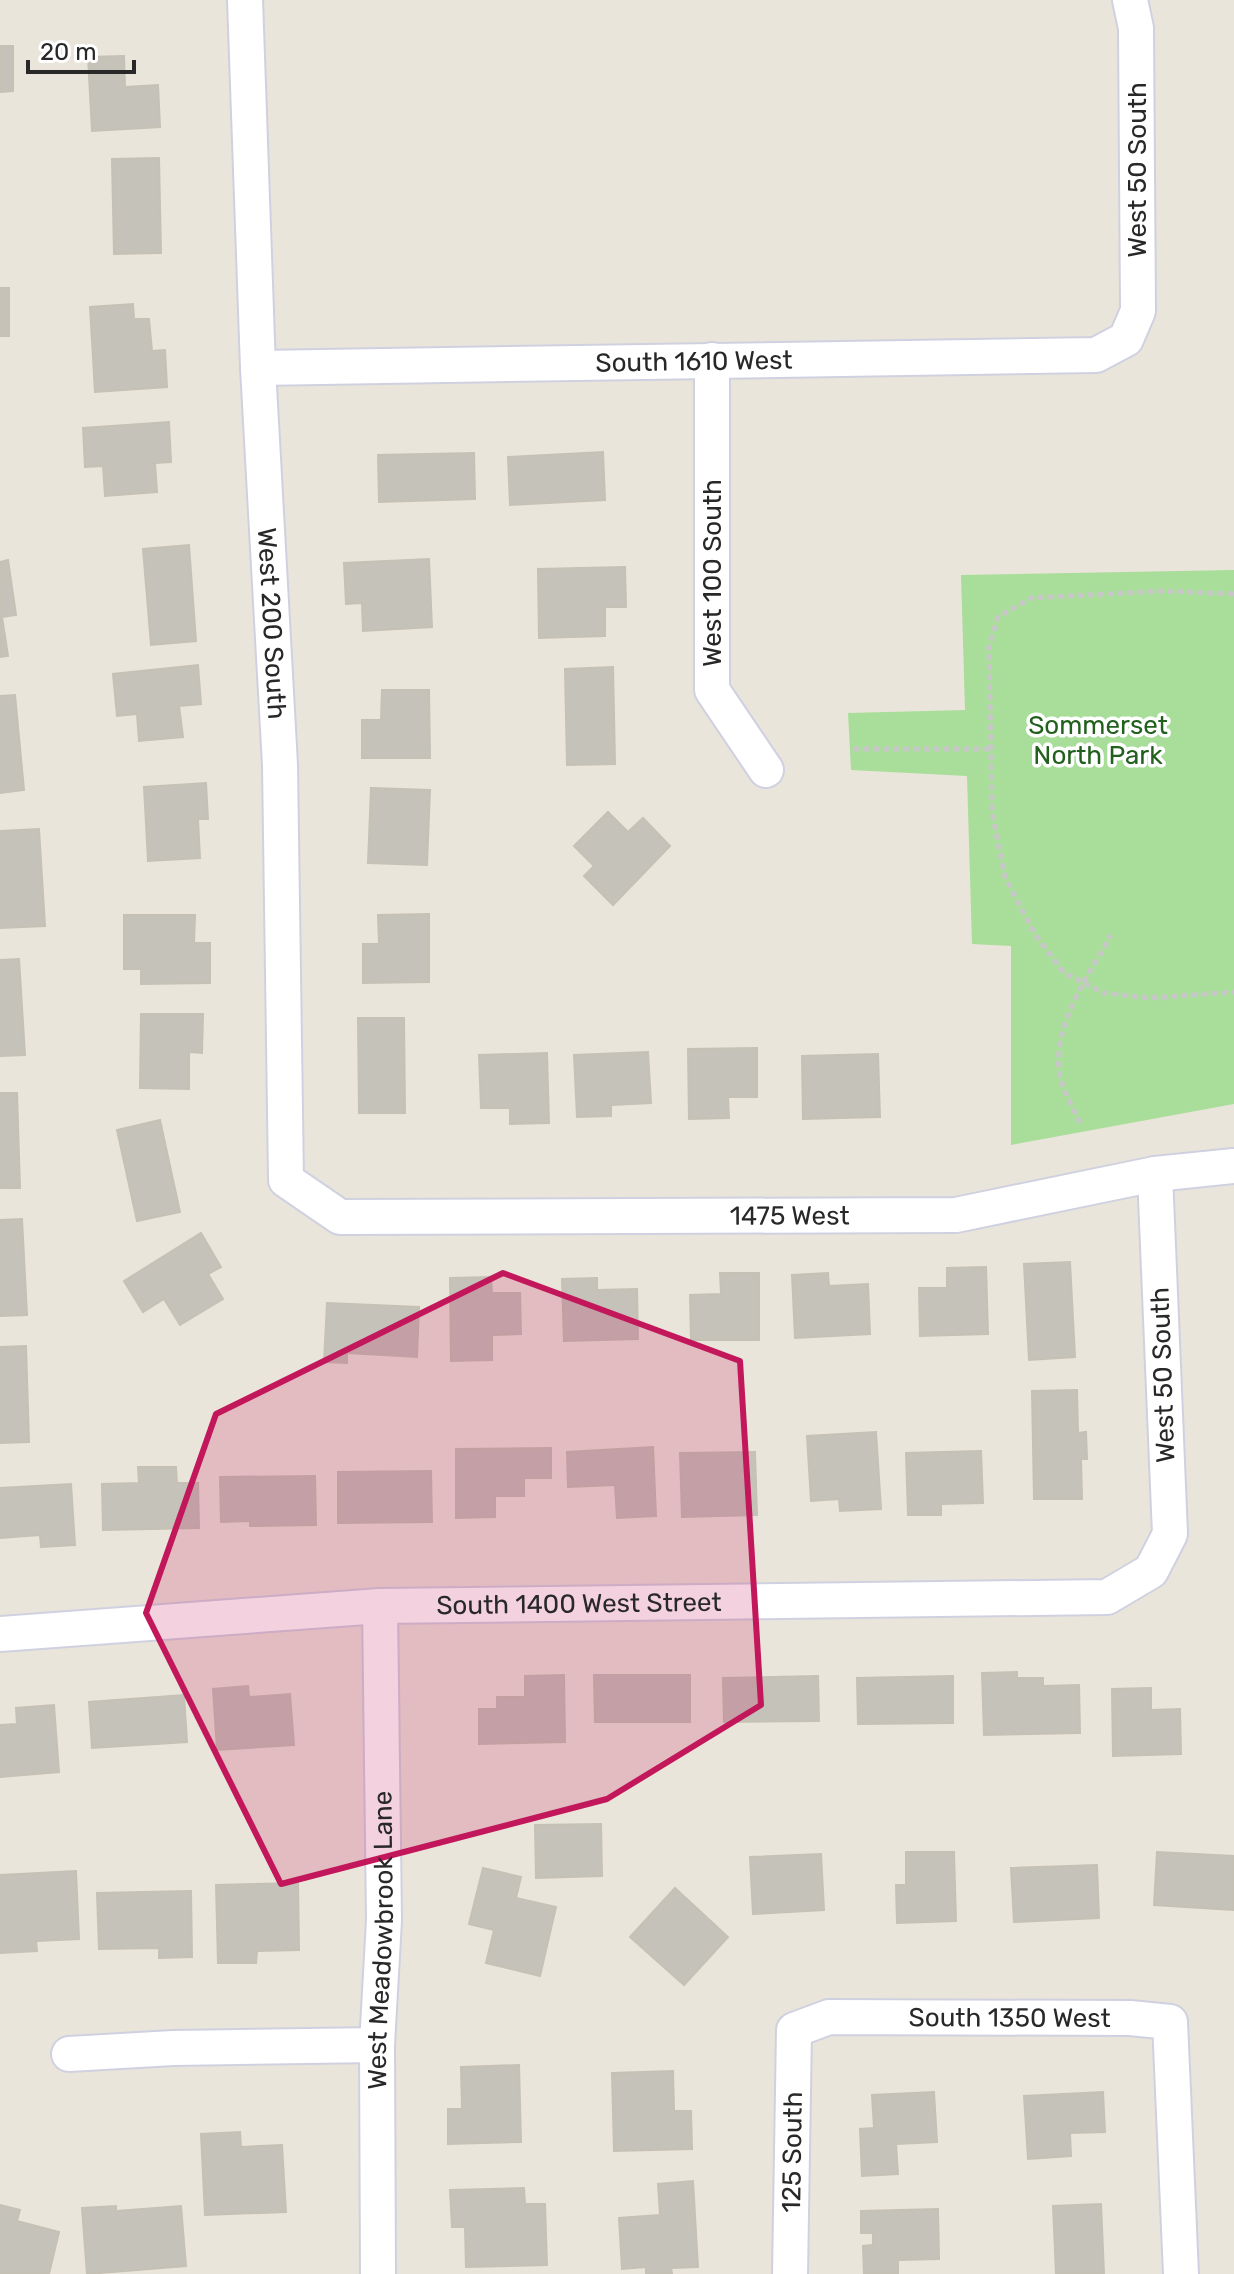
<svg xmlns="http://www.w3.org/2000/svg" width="1234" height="2274" viewBox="0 0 1234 2274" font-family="Rubik,sans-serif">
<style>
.green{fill:#a8de99}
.building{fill:#c5c2ba;stroke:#c5c1b4;stroke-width:2}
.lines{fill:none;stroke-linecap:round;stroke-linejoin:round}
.street-casing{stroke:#d0d1e0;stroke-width:38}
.path{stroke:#c7c7c7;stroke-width:5;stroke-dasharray:6 4;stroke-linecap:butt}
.street{stroke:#fff;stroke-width:34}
.marked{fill:#c2185b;fill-opacity:0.2;stroke:#c2185b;stroke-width:6;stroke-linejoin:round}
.labels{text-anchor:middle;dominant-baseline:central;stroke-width:7;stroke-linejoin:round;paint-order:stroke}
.street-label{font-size:26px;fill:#282828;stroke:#fff}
.park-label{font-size:26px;fill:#22601d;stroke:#fff}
</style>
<rect width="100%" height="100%" fill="#eae5da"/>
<polygon class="green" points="1234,570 1234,1104 1011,1145 1011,946 972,944 967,776 851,770 848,713 965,710 961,575"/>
<g class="building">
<polygon points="0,46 13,46 13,91 0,92"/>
<polygon points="124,56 125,87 158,85 160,127 92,131 88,57"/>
<polygon points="159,158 161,253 114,254 112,159"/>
<rect x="0" y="288" width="9" height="48"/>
<polygon points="133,304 134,319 149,319 152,351 165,350 167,387 95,392 90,307"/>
<polygon points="169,422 171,462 155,463 157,492 105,496 103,466 85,467 83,428"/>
<polygon points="603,452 605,500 510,505 508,457"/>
<polygon points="474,453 475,499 379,502 378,455"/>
<polygon points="189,545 196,641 151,645 143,549"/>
<polygon points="429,559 432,627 363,631 362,603 346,604 344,563"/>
<polygon points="8,560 16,615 2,617 8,656 0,657 0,562"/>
<polygon points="625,567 626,607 605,607 605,636 539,638 538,569"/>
<polygon points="198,665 201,704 179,706 183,737 139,741 137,714 117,716 113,674"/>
<polygon points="613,667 615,764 567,765 565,669"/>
<polygon points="382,690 429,690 430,758 362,758 362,720 381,720"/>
<polygon points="15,695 24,790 0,793 0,696"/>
<polygon points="206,783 208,819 198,819 200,858 148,861 144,787"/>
<polygon points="371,788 430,790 427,865 368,863"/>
<polygon points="608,812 628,832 643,818 670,846 613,905 584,876 594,866 574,846"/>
<polygon points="39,829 45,926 0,928 0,831"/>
<polygon points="429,914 429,982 363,983 363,944 379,944 378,915"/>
<polygon points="124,915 195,915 194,943 210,943 210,983 141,984 141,969 124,969"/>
<polygon points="19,959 25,1055 0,1056 0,960"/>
<polygon points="141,1014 203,1014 202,1053 189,1052 189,1089 140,1088"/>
<polygon points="358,1018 404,1018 405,1113 359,1113"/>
<polygon points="757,1048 757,1097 728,1097 729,1118 689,1119 688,1049"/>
<polygon points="648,1052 651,1103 611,1105 611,1116 577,1117 574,1055"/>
<polygon points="547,1053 549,1123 510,1124 510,1108 481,1108 479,1055"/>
<polygon points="878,1054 880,1117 803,1119 802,1056"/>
<polygon points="0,1093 17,1093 20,1188 0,1188"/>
<polygon points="160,1120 180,1212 137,1221 117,1130"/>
<polygon points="22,1219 27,1315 0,1316 0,1220"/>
<polygon points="201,1233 221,1267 208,1274 223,1299 180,1325 164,1299 143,1312 124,1281"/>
<polygon points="1070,1262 1075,1357 1029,1360 1024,1264"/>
<polygon points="986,1267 988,1334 920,1336 919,1288 947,1288 947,1268"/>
<polygon points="720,1273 759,1273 759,1340 691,1340 690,1295 721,1294"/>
<polygon points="828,1273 829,1286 868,1284 870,1334 795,1338 792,1275"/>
<polygon points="491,1277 492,1293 520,1293 521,1334 492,1335 492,1360 451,1361 450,1278"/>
<polygon points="597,1278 597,1290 637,1289 638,1339 564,1341 562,1279"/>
<polygon points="327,1303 419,1307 417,1357 347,1353 347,1363 324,1362"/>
<polygon points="26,1346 29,1442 0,1443 0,1347"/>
<polygon points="1077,1390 1078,1433 1086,1432 1087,1459 1081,1459 1082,1499 1034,1499 1032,1391"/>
<polygon points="876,1432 881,1509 840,1511 839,1499 811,1501 807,1436"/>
<polygon points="653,1447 656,1516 617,1518 615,1485 568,1487 567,1452"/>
<polygon points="551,1448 551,1478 524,1478 524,1496 495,1496 495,1517 456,1518 456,1449"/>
<polygon points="981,1451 983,1503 941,1504 941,1515 908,1515 906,1453"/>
<polygon points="755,1452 757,1515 682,1517 680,1453"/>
<polygon points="138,1467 176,1467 177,1483 198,1483 199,1528 103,1530 102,1484 139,1483"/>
<polygon points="431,1471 432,1522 338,1523 338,1472"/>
<polygon points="315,1476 316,1525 250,1526 250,1521 221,1522 220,1477"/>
<polygon points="71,1484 75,1545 41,1547 40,1535 0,1538 0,1488"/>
<polygon points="1017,1672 1017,1678 1043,1678 1043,1686 1079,1685 1080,1733 984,1735 982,1673"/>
<polygon points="564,1675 565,1742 479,1744 479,1709 497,1709 497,1697 525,1697 525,1676"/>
<polygon points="594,1675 690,1675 690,1722 595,1722"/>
<polygon points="818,1676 819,1721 724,1722 723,1678"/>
<polygon points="953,1676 953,1723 858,1724 857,1678"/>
<polygon points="248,1686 249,1697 290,1694 294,1745 217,1750 213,1689"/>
<polygon points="1151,1688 1151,1710 1180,1709 1181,1754 1113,1756 1112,1689"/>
<polygon points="184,1695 187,1742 92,1748 89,1702"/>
<polygon points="54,1705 59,1772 0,1777 0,1725 17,1724 16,1708"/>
<polygon points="601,1824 602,1876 536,1878 535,1825"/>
<polygon points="906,1852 954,1852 956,1921 897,1923 896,1885 906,1885"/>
<polygon points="1157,1852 1234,1856 1234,1910 1154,1905"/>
<polygon points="821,1854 824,1910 753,1914 750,1857"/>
<polygon points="1097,1865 1099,1918 1014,1922 1011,1868"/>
<polygon points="483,1868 521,1877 516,1898 556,1907 540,1976 486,1963 494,1930 469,1924"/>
<polygon points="76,1871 79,1939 36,1941 37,1951 0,1953 0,1875"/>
<polygon points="298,1883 299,1950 257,1951 256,1963 218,1963 216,1885"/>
<polygon points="675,1888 728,1937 684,1985 630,1937"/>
<polygon points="191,1891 192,1957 159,1958 159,1948 99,1949 97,1893"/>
<polygon points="519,2065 521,2142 448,2144 448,2109 462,2109 461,2067"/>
<polygon points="673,2071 674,2111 691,2111 692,2149 614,2151 612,2073"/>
<polygon points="934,2092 937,2142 896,2144 898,2174 862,2176 860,2129 874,2128 872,2095"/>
<polygon points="1103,2092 1105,2132 1070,2133 1071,2156 1028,2159 1024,2096"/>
<polygon points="240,2132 241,2147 282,2145 286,2212 205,2215 201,2134"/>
<polygon points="693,2181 698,2267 671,2268 672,2274 646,2274 646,2267 622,2269 619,2218 660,2215 658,2184"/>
<polygon points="524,2188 525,2204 545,2204 547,2265 466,2267 465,2227 452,2227 450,2190"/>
<polygon points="1101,2204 1104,2274 1056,2274 1053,2206"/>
<polygon points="0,2205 20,2210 17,2221 59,2232 49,2274 0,2274"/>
<polygon points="116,2206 116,2211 181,2206 186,2266 87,2274 82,2208"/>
<polygon points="938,2209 939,2259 898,2260 898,2274 864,2274 863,2246 873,2245 873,2233 861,2233 861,2211"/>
</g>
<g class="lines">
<g class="street-casing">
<g id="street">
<path id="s1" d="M 245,0 L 258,368 L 280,765 L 286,1180 L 340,1217 L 956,1215 L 1155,1174 L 1234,1166"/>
<polyline points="712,360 712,690 766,770"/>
<path id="s2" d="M 258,368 L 1096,355 L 1126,339 L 1138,311 L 1136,28 L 1130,0"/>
<path id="s3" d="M 0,1634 L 380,1606 L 1107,1597 L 1151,1571 L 1170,1534 L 1155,1174"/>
<polyline points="69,2054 173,2048 377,2045"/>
<path id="s4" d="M 378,2274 L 377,2045 L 384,1920 L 380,1606"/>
<path id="s5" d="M 790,2274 L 794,2030 L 829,2017 L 1130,2018 L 1170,2022 L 1181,2274"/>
</g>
</g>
<g class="path">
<polyline points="1234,594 1164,591 1031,598 998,617 989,646 992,812 1005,877 1034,933 1064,973 1104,993 1150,998 1234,992"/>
<polyline points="853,749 990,749"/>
<path d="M 1080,1123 C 1073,1107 1061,1088 1059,1070 C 1054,1022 1089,975 1111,935"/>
</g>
<use href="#street" class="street"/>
</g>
<path class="marked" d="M 503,1273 L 740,1361 L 761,1705 L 607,1799 L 281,1884 L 146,1613 L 216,1414 Z"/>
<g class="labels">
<g class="street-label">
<text transform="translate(1137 170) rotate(-90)">West 50 South</text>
<text stroke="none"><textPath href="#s2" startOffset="436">South 1610 West</textPath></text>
<text transform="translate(712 573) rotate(-90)">West 100 South</text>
<text stroke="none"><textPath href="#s1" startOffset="624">West 200 South</textPath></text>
<text stroke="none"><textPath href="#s1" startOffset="1696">1475 West</textPath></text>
<text transform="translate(1163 1375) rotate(-92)">West 50 South</text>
<text stroke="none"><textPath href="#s3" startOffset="580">South 1400 West Street</textPath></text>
<text stroke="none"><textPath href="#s4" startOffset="334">West Meadowbrook Lane</textPath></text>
<text stroke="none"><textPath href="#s5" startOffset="462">South 1350 West</textPath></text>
<text stroke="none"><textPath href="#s5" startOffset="122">125 South</textPath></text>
</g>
<g class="park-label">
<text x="1098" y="725">Sommerset<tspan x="1098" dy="30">North Park</tspan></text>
</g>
</g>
<path d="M28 60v12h106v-12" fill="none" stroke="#282828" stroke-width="4"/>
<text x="40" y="60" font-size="24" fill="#282828" stroke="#ffffff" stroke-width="6" paint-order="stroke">20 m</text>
</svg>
